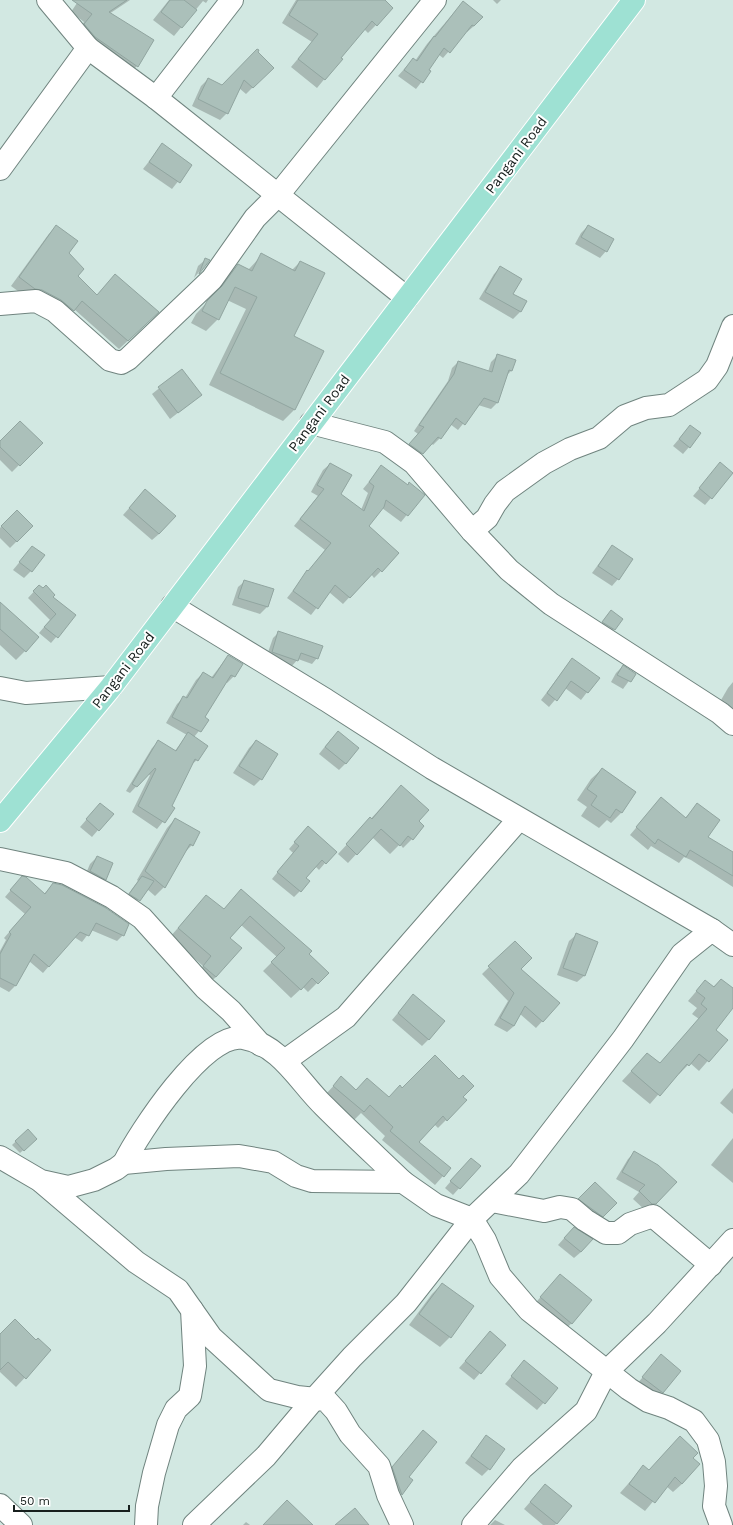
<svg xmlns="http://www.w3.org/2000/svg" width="733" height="1525" viewBox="0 0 733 1525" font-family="'Work Sans',sans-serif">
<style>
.shadow{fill:#0003}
.building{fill:#abc0ba;stroke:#91a5a0}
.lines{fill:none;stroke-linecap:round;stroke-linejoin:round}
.minor-casing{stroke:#70847f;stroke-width:24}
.major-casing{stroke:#fff;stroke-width:24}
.minor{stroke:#fff;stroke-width:22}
.major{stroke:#9ee1d3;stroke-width:22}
.labels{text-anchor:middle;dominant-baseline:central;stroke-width:4;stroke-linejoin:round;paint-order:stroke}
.street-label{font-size:14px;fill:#171f1d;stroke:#fff}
</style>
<rect width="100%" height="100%" fill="#d2e8e2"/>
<g class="shadow">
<polygon points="79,0 130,0 109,14 137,66 129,74 77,32 84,22 71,12"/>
<polygon points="169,0 208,0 206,3 203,1 174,36 153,20"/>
<polygon points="296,0 383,0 376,25 368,33 364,29 340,58 341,59 317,88 291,67 312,42 282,23"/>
<polygon points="493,0 501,0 497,4"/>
<polygon points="463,2 474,26 467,32 466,31 443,58 438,54 428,70 430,71 416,89 398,76 413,59 415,61 427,44"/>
<polygon points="256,53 272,68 246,94 239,88 227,113 220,120 192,106 201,86 208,79 222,86"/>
<polygon points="162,145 191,165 172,189 143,169"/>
<polygon points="56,226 76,276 96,296 107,284 149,321 119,349 74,309 64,319 26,297 11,286 48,235"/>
<polygon points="588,226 606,251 600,258 575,244 581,233"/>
<polygon points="262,255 292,270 300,262 292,337 294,410 283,421 209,385 246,309 227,300 218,319 206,331 191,323 196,314 211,298 226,277 238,265 248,270"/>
<polygon points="205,260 208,261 194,278 198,266"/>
<polygon points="500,268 512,294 526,302 520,312 513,319 479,299 494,274"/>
<polygon points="497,356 514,361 511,371 506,376 498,402 491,409 478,405 458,430 450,424 440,438 433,445 431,443 416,460 404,451 418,434 414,431 448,381 452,368 458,362 488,372 491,362"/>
<polygon points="182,370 201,395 170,419 152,394"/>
<polygon points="690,426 689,447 683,454 673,446"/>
<polygon points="0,443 41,443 12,472 0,460"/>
<polygon points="330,464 340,494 361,510 368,493 363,489 381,467 423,495 401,522 382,508 368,526 381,571 374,578 371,574 343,604 329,592 311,615 287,598 325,550 294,526 318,496 311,492 323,470"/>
<polygon points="720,464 732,473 705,505 693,496"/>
<polygon points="139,497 159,534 152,540 123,515"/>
<polygon points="17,511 32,526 10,548 0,538 0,528"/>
<polygon points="612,546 618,579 612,586 592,573"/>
<polygon points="32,547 31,571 24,578 13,570"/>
<polygon points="245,581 273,590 267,607 260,614 232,605 238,587"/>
<polygon points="39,586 75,615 51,643 39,633 50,620 28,598"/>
<polygon points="0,603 25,651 16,660 0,645"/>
<polygon points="608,614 621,619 611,633 600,626"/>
<polygon points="279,632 317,658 312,664 298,659 291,667 266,658 273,638"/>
<polygon points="228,656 234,676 227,683 226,682 204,718 208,720 194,737 197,760 190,766 171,806 174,808 157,829 132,812 150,775 148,774 130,793 126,791 152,748 158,742 174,752 187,735 166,723 177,704 183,698 185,698 196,680 203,673 211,678"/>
<polygon points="572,659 598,678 581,700 565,688 549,707 541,700"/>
<polygon points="623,666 634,674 623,689 611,682 616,673"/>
<polygon points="733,682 733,718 717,707 728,688"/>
<polygon points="331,739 346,763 339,770 319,754"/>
<polygon points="256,741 261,779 254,786 233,773 249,748"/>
<polygon points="602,769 635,792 621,813 611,823 607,820 599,828 581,816 587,807 577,800 591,779"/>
<polygon points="393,795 417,821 412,839 403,848 400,844 390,854 372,837 348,863 338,854"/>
<polygon points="661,798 685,818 697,805 707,837 733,853 733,887 691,860 684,857 679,863 651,846 648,850 630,835"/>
<polygon points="100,804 98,830 92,837 80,827"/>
<polygon points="175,819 192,845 184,853 164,887 155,896 147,889 132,907 123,901 138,881 137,880 167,828"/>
<polygon points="302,834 325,863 319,870 315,866 304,878 300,891 294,897 272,879 293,853 289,849"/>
<polygon points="97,857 105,879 99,886 84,878 90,864"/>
<polygon points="16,884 44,894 53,884 123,935 117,941 91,930 82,942 74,937 43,973 29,961 15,986 9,992 0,987 0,951 6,940 4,938 25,914 5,897"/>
<polygon points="206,896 223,910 232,900 295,938 296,937 311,951 308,954 327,973 308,992 303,987 291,998 263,971 277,957 241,925 229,939 216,977 207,985 195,975 203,966 170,937"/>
<polygon points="576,935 596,942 584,976 577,982 557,975 569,941"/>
<polygon points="515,942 520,969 559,1003 536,1028 520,1014 514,1026 507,1032 494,1025 508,1001 482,974"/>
<polygon points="721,980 733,990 733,1006 714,1030 726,1040 699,1071 690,1063 679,1074 677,1073 650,1104 622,1081 647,1054 659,1064 699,1019 692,1014 697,1008 688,1001 705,981 713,987"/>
<polygon points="407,1002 429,1039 422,1046 392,1020"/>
<polygon points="341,1078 356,1090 388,1098 402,1089 462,1097 466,1100 438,1128 434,1124 417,1142 450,1168 435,1185 382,1140 385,1136 361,1113 354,1120 325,1095"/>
<polygon points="733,1088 733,1114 720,1103"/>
<polygon points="28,1130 36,1139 20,1153 12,1145"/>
<polygon points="733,1138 733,1183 711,1165"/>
<polygon points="635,1152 655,1203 648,1210 645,1210 633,1199 639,1192 616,1179 628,1159"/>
<polygon points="464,1166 479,1166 453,1195 445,1188"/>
<polygon points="595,1183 615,1203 596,1223 572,1206"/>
<polygon points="567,1235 581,1252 574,1258 558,1245"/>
<polygon points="560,1275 572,1323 561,1333 531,1308"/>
<polygon points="442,1284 450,1337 440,1347 409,1325 432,1294"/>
<polygon points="490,1333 504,1345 474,1380 459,1368"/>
<polygon points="0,1335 36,1341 50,1351 16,1387 0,1372"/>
<polygon points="661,1356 662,1392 656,1399 636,1385"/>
<polygon points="524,1362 557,1388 537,1410 505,1384"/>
<polygon points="423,1431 407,1477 412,1480 395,1500 386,1475"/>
<polygon points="486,1436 489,1469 482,1476 465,1463"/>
<polygon points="692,1459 682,1484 673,1492 666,1486 645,1511 620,1493 643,1467 649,1471"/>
<polygon points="545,1485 571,1506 555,1525 543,1525 524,1509"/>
<polygon points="495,1520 505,1525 490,1525"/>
<polygon points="246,1522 250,1525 243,1525"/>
</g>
<g class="building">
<polygon points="72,0 127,0 109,12 154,40 138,67 95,37 84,24 92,14"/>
<polygon points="170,0 184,0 197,10 182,28 161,12"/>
<polygon points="298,0 385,0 393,8 377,26 372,21 341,58 343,59 325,80 298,59 318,34 289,15"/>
<polygon points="463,1 483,17 474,26 472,25 450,53 444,48 429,70 431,71 423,83 404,70 413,58 417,61 434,36 435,37"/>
<polygon points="257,49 259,50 258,52 274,68 253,88 244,80 228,114 198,99 208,78 222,85"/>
<polygon points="162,143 192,165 180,183 149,162"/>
<polygon points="56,225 78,241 69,253 84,269 78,276 97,295 115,274 159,312 128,341 82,301 74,311 61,300 42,290 35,289 19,277"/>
<polygon points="588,225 614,239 607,252 581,237"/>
<polygon points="261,253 295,271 300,261 325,273 294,336 324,351 295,410 220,373 257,297 235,287 219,320 202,311 207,301 222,286 238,264 252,271"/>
<polygon points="205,258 210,260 199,274"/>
<polygon points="500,266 522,279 513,294 527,301 521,312 485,292"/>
<polygon points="497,354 516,360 512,371 509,370 498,403 484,398 465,425 456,418 441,439 438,437 423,454 409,444 424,427 419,425 454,374 458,361 492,372"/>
<polygon points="182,369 202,395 178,413 158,387"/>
<polygon points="20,421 43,443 20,466 0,447 0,441"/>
<polygon points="690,425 701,433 690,448 679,439"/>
<polygon points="720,462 733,473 712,499 699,488"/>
<polygon points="330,463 352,475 341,494 364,511 374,486 369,482 381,465 408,485 409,482 425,495 408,516 386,500 384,507 369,526 399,553 382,572 378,568 350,598 335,585 318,609 293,591 307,570 308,571 331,543 300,519 324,489 317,485"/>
<polygon points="145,489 176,516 159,534 129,508"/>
<polygon points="17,510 33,526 17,542 1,526"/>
<polygon points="612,545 633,559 619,580 598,566"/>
<polygon points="32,546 45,555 32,572 19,562"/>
<polygon points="244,580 274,589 268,607 238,598"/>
<polygon points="39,585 43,588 46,585 55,595 53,597 76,615 58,638 44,627 56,614 33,591"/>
<polygon points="0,602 39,637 26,652 0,629"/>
<polygon points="611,610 623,619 615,630 602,622"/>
<polygon points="278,631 323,646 318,659 301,653 298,661 272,652"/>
<polygon points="228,655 243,664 235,677 231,675 205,717 209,720 201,732 172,717 183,696 187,698 203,672 213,678"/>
<polygon points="572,658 600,678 588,693 571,681 557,701 547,693"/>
<polygon points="623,665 636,674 631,682 617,675"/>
<polygon points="338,731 359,748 346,764 325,747"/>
<polygon points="188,732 208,746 198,761 195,759 172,806 175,808 165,823 138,806 156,769 155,768 137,787 132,784 158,740 176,751"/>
<polygon points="256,740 278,754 262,780 239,766"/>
<polygon points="602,768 636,792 622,813 616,809 610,818 591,805 597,796 587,789"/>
<polygon points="401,785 429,810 419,821 424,826 413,840 408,836 400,846 381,829 357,855 346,844 370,817 372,819"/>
<polygon points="661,797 686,818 697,803 720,820 708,837 733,852 733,876 690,850 686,857 658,839 655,844 636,827"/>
<polygon points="100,803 114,814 99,831 86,819"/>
<polygon points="175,818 200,832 193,846 190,844 165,888 145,871"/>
<polygon points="308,826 337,852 326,864 322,860 306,878 310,881 301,892 277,872 299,846 294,842"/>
<polygon points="97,856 113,863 106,880 90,871"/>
<polygon points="22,876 26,877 45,894 53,883 62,885 106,908 129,924 124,936 96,923 89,936 80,932 49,967 34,954 16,986 0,978 0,954 11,934 9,932 31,907 10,890"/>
<polygon points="142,876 154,881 140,901 129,894"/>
<polygon points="241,889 312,951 309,954 329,973 318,984 312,978 301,990 271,962 285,948 250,916 230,938 242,948 216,977 203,966 211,956 178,928 206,895 224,909"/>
<polygon points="576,933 598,942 585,976 563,968"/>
<polygon points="515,941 532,958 521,969 560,1003 543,1022 525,1006 514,1026 500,1018 514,993 488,966"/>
<polygon points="721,979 733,988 733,1008 716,1030 728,1040 709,1062 699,1054 689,1066 687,1064 660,1096 631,1071 647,1053 660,1063 707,1009 701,1004 705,998 696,991 705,980 714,987"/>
<polygon points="413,994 445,1021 429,1040 398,1013"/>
<polygon points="435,1055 459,1079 463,1075 474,1086 463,1097 467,1100 447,1121 443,1116 419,1142 451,1168 444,1177 390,1131 393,1127 370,1105 364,1112 333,1086 341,1076 356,1090 367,1078 389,1097 400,1085 402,1088"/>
<polygon points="28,1129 37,1139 24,1151 15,1141"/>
<polygon points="634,1151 658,1165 677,1182 656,1204 652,1204 639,1191 645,1185 622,1172"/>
<polygon points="471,1158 481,1166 460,1189 450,1181"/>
<polygon points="595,1182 617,1203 603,1217 578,1199"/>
<polygon points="574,1227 593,1239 581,1252 564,1238"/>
<polygon points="560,1274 592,1300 572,1324 540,1297"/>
<polygon points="442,1283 474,1306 451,1338 419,1314"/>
<polygon points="15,1319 36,1340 38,1338 51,1350 26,1379 8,1362 0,1370 0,1334"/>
<polygon points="490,1331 506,1345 481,1374 465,1361"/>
<polygon points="661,1354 681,1371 663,1393 642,1377"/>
<polygon points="524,1360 558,1388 545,1404 511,1376"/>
<polygon points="423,1430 437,1442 409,1477 413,1480 402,1495 392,1467"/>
<polygon points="486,1435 505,1449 490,1470 471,1456"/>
<polygon points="680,1436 698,1453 693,1458 700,1464 682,1484 675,1477 655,1503 629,1484 643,1465 649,1470"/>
<polygon points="545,1484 572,1506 557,1524 530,1502"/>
<polygon points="287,1500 313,1525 263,1525"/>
<polygon points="355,1508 369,1525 335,1525"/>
</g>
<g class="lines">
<g class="minor-casing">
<g id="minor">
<polyline points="48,0 88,48 156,98 407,298"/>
<polyline points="156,98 232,0"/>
<polyline points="0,169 88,48"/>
<polyline points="0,304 36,301 55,311 110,360 121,363 128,359 212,279 255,218 278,195 435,0"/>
<polyline points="311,423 385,442 414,463 472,531 509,570 551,604 720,713 733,724"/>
<polyline points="472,531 487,518 495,504 505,491 544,463 570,449 599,438 625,416 646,408 669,405 707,380 717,366 733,326"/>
<polyline points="172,606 326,700 432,768 712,930"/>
<polyline points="0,688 26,693 111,687"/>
<polyline points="0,859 66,873 112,897 142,918 205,988 231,1011 261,1045"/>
<polyline points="286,1060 346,1017 519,819"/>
<polyline points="0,1157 41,1181 68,1187 94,1180 116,1169 124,1163 166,1159 239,1156 273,1162 296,1176 312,1181 403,1182 436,1205 472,1219 485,1240 500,1276 529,1310 629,1389 648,1401 669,1408 694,1421 708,1440 714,1462 716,1486 714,1506 721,1525"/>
<path d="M 124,1163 C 139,1133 205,1031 243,1038 C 281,1045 299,1082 324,1106 C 350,1132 377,1157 403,1182"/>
<polyline points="42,1182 136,1262 178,1290 192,1310 195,1366 190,1396 176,1409 168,1425 154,1473 147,1506 146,1525"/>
<polyline points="492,1201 544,1211 560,1207 572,1209 585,1220 606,1233 618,1233 630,1224 653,1216 711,1265"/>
<polyline points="192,1310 211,1337 269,1390 297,1397 326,1400 336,1411 350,1434 379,1466 388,1495 402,1525"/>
<polyline points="0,1505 21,1525"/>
<polyline points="194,1525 266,1456 315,1398 352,1357 406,1303 472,1219 519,1174 623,1039 682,954 712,930 733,945"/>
<polyline points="473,1525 522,1468 586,1411 606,1372 657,1323 733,1240"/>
</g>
</g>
<g class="major-casing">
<polyline id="major" points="0,821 111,687 634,0"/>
</g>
<use href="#minor" class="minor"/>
<use href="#major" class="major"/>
</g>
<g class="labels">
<g class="street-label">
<text transform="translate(516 155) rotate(-53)">Pangani Road</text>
<text transform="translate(319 413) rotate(-53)">Pangani Road</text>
<text transform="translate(123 670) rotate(-52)">Pangani Road</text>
</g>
</g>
<path d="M14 1505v6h115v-6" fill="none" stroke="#171f1d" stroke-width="2"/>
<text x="20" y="1505" font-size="12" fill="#171f1d" stroke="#ffffff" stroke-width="3" paint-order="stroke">50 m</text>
</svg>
